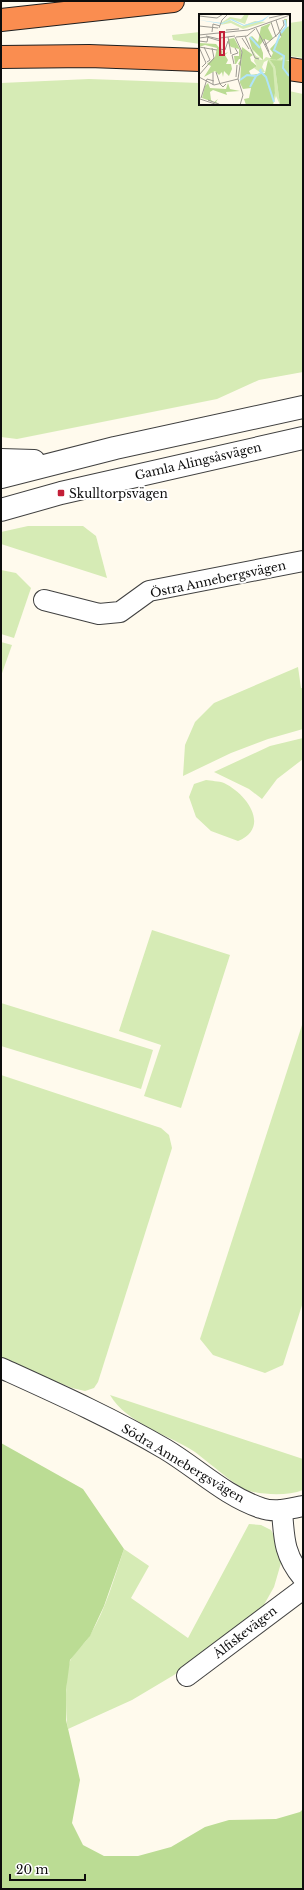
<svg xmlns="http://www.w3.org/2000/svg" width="304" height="1890" viewBox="0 0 304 1890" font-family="'Libre Baskerville',serif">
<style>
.green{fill:#d6ebb5}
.forest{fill:#bbdc94}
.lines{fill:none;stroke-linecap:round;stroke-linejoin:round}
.minor-casing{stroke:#404040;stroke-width:22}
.tertiary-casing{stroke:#404040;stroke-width:24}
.motorway-casing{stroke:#1e1e1e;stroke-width:24}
.minor{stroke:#fff;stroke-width:20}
.tertiary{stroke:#fff;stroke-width:22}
.motorway{stroke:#fa8d50;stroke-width:22}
.poi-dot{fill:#c31f37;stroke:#fff;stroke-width:1.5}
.labels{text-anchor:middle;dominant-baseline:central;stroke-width:4;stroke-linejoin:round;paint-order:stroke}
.street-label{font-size:12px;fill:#0d0d0d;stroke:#fff}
.poi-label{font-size:12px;fill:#0d0d0d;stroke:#fff;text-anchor:start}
.inset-river{fill:none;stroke:#afe4f9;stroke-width:2}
.inset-road{fill:none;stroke:#9e9b93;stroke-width:1}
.view{fill:#c31f37;fill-opacity:0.15;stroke:#c31f37;stroke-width:2}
.inset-edge{fill:none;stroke:#0d0d0d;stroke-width:2}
</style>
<rect width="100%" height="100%" fill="#fffaed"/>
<g class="green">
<polygon points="303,21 303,58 289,56 289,23"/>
<polygon points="200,32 200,44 173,40 172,35"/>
<polygon points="89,79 200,83 200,104 289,104 289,91 303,94 303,372 259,380 217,399 17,439 1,437 1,83"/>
<polygon points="28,526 83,526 96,536 107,578 1,544 1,532"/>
<polygon points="1,570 16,573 31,588 14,638 1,634"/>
<polygon points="1,642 12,645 1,676"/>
<polygon points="298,667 301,688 303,688 303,729 268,739 231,753 183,776 185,745 195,722 214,703"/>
<polygon points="303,738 303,759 277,779 262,799 249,789 214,772 270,746"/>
<path d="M 206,780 C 211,781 219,781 224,783 C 247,794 271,827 238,841 L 211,831 L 196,817 L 189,797 L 194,784 Z"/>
<polygon points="152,930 230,955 181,1108 144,1096 161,1045 119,1031"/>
<polygon points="1,1003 153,1050 141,1089 1,1046"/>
<polygon points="303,1022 303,1302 283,1365 265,1373 213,1355 200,1339"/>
<polygon points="1,1075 161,1128 169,1135 172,1148 98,1382 94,1388 85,1391 72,1388 1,1359"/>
<path d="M 110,1395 L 303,1459 L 303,1490 C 288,1496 265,1495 249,1491 C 239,1489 206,1460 195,1452 C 169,1435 126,1423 110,1395 Z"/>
<path d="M 249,1524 L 261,1525 L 271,1530 L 279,1545 L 281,1563 L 274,1587 L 261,1610 L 174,1675 L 132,1700 L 68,1729 C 65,1717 65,1669 71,1659 C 76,1650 85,1644 90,1635 C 106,1609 114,1578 124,1549 L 149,1566 L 131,1598 L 188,1638 Z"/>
</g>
<polygon class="forest" points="1,1443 83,1489 124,1549 104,1606 90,1636 70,1660 66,1690 66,1720 80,1780 72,1823 83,1845 104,1856 138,1856 171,1847 205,1827 229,1820 276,1819 300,1812 303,1809 303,1889 1,1889"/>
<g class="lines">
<g class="minor-casing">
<g id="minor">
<polyline points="44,600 99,614 120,612 149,591 303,561"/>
<path d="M 1,1368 C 56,1393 112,1418 165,1449 C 197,1468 225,1496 261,1508 C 274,1513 290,1509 303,1506"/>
<path d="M 282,1510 C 284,1539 284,1555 303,1578"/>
<polyline points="187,1676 303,1589"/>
</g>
</g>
<g class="tertiary-casing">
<g id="tertiary">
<polyline points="1,460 34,461"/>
<polyline points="1,477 115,448 303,407"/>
<polyline points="1,510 61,493 303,438"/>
</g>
</g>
<g class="motorway-casing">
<g id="motorway">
<polyline points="1,20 173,1"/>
<polyline points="1,57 89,56 200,60"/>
<polyline points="289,69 303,71"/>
</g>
</g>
<use href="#minor" class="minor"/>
<use href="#tertiary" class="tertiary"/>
<use href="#motorway" class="motorway"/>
</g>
<rect class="poi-dot" x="57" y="489" width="8" height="8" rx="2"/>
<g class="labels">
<g class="street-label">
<text transform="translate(198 461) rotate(-13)">Gamla Alingsåsvägen</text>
<text transform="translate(218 579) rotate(-12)">Östra Annebergsvägen</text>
<text transform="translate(183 1463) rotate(31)">Södra Annebergsvägen</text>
<text transform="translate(245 1632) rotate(-38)">Ålfiskevägen</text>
</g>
<g class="poi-label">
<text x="69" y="493">Skulltorpsvägen</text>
</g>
</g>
<g transform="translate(199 14)">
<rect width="91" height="91" fill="#fffaed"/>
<path d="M 46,0 L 50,0 L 46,10 L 32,5 L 24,9 L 22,9 L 31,3 L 42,5 ZM 31,6 L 43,12 L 56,7 L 67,8 L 44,15 L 32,9 L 21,11 ZM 53,35 L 57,42 L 62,44 L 58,45 L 64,46 L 67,43 L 78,46 L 91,37 L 82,45 L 91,47 L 72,47 L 76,53 L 81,91 L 77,82 L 74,91 L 76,79 L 69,46 L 65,48 L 63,53 L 66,58 L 62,59 L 55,54 L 58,52 L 55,47 L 56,43 L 51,36 Z" fill="#d6ebb5"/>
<path d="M 85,5 L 88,5 L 88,13 L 91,12 L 91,46 L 83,47 L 84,42 L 78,46 L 71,45 L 74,39 L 71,35 L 82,23 L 81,18 L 87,12 ZM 72,9 L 69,14 L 74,24 L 71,27 L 66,25 L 61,31 L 64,39 L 64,46 L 53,35 L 50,24 L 53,22 L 59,28 L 62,13 ZM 35,24 L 42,37 L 42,52 L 39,50 L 42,45 L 40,45 L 37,50 L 36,50 L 35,42 L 40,42 L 40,35 L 32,33 L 29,29 L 30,25 ZM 0,29 L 17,30 L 23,37 L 23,41 L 29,38 L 26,41 L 29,46 L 27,50 L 32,50 L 33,55 L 30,62 L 25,57 L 24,63 L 23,58 L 20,61 L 16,57 L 5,63 L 12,52 L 8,50 L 16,43 L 18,34 L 6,31 L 0,33 ZM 43,33 L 54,41 L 51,43 L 52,47 L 58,52 L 50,57 L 52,61 L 66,59 L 69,46 L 74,54 L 76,79 L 74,91 L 47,91 L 45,85 L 50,84 L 52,74 L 44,75 L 41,69 ZM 71,46 L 91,47 L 91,91 L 81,91 L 76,53 ZM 9,69 L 11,74 L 27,75 L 29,69 L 31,75 L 41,77 L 27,78 L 28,81 L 14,76 L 11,78 L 12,86 L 15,88 L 19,85 L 17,88 L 22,91 L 3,84 L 6,72 Z" fill="#bbdc94"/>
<path d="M 72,0 L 64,7 L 45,12 L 32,6 L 23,10 L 0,6 L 23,9 L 33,5 L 45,11 L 63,6 Z" fill="#afe4f9"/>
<path class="inset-river" d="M 82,19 L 87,13 L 86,6M 81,20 L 75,36 L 85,42 L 84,54 L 90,62M 51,23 L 61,34M 62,55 L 61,57 L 67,63 L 75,88M 41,66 L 48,61 L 57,62M 51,73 L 57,62 L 62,59"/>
<path class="inset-road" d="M 0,2 L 18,4 L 24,0M 70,4 L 88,0M 77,6 L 82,22M 72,8 L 77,23M 0,12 L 19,14M 20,14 L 23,6 L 29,0M 57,14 L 72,43M 27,16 L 40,15M 13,18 L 14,10 L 21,12M 0,21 L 49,16 L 91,1M 7,22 L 20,25M 46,22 L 56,44 L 60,45M 29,23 L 32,40M 36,23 L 43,38 L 39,65 L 44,81 L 41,91M 37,23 L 48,22 L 56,15M 0,24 L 8,23 L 21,27M 21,24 L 36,22M 43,24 L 50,35M 65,25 L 70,38M 0,27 L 8,28 L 9,23M 66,31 L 79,20 L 85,11 L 84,6M 0,33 L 7,49 L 3,53M 0,33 L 18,36M 5,33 L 11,46 L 8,48M 21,35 L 26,36 L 29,27M 35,50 L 33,41 L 39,39 L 36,34M 14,58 L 14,71M 17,58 L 21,70 L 24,73 L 27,70M 0,61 L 15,44 L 13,34M 0,63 L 15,71 L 39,65M 37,63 L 38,51M 2,84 L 8,65 L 15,67M 1,85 L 19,91M 9,86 L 22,91"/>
<path class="view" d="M 21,18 L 25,18 L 25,41 L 21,41 Z"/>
<rect width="91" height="91" class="inset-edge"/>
</g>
<rect width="304" height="1890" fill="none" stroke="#0d0d0d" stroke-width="4"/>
<path d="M10 1874v6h75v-6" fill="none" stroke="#0d0d0d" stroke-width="2"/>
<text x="16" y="1874" font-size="12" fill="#0d0d0d" stroke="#ffffff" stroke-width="3" paint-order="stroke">20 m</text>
</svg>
